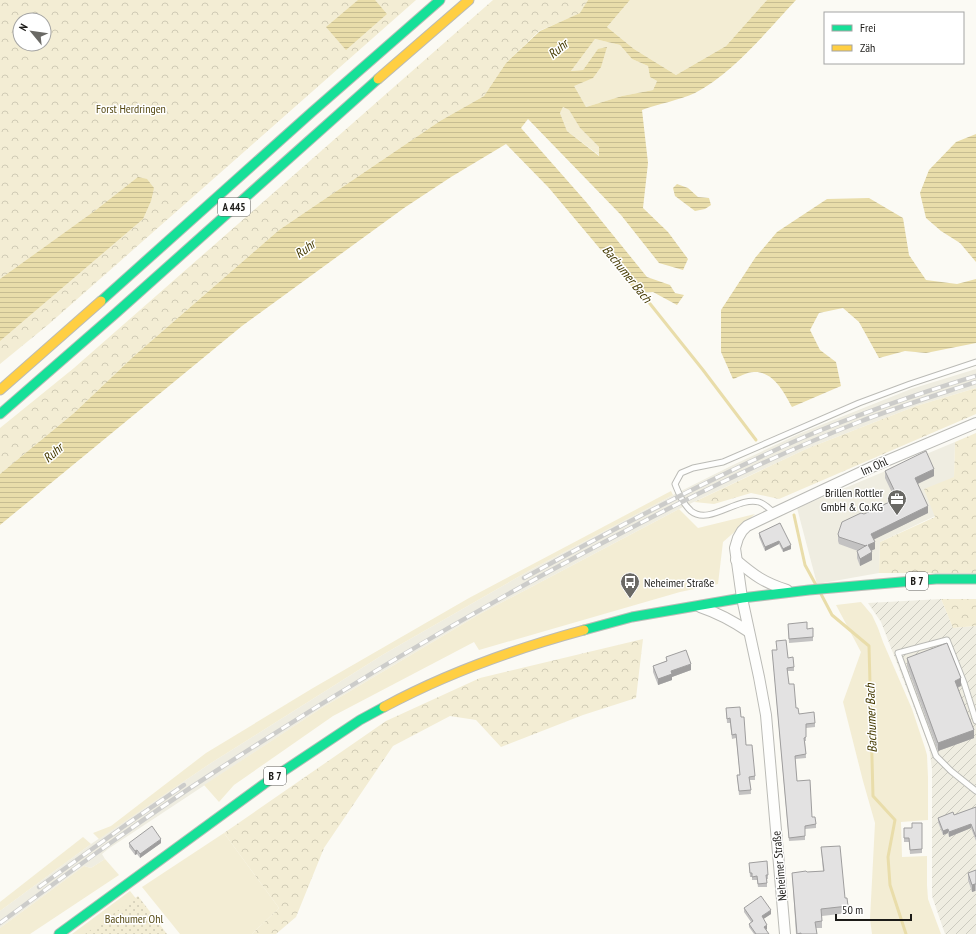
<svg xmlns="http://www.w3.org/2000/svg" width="976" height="934" viewBox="0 0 976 934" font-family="'PT Sans Narrow',sans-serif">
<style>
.built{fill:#efede1}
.industrial{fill:url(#industrial-furrows)}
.green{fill:#f3edd4}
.forest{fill:url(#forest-crowns);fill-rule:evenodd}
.park{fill:url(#park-dots)}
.water{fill:url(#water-rules);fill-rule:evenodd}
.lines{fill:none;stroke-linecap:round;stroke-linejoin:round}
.stream{stroke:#e9ddaa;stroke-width:3}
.lane-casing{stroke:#bbbbb6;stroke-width:7}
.street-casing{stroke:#bbbbb6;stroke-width:12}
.fast-casing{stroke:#bbbbb6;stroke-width:11}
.slow-casing{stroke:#bbbbb6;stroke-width:11}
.lane{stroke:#fefefd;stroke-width:5}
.street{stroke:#fefefd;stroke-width:10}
.fast{stroke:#16e098;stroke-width:9}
.slow{stroke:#ffcf43;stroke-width:9}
.rail-casing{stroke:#ccccca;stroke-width:4.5}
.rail{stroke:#fff;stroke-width:3;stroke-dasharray:9;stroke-linecap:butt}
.wall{fill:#c3c2c2}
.shaded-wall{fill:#9f9e9e}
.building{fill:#e3e2e2;stroke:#9f9e9e}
.labels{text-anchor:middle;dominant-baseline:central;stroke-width:3;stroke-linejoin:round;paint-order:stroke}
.shield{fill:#fff;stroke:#605f5d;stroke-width:1}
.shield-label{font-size:11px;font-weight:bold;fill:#1c1b18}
.park-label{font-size:12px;fill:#574b15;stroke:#fff}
.street-label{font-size:12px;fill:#1c1b18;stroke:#fff}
.poi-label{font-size:12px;fill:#1c1b18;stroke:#fff;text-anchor:end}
.water-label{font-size:13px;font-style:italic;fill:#453a00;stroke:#fff}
</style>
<defs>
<pattern id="industrial-furrows" width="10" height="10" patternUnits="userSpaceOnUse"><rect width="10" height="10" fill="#efede1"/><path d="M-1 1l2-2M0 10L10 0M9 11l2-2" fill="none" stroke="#cccbc0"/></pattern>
<pattern id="forest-crowns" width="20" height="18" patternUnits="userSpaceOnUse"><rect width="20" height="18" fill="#f3edd4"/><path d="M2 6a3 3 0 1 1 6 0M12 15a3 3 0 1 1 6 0" fill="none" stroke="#d0cbb5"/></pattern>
<pattern id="park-dots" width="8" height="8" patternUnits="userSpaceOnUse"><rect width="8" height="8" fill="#f3edd4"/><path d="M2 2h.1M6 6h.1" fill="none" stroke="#d0cbb5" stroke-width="1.8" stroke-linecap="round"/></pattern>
<pattern id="water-rules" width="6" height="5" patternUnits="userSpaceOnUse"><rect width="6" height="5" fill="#e9ddaa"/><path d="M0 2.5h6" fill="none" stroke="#c7bd92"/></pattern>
</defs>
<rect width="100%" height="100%" fill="#fbfaf4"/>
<g class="built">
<polygon points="976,369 976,388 916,406 806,449 679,509 478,615 320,709 108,849 102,854 105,859 91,868 84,866 0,928 0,911 91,844 211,763 384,654 532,569 673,495 733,465 801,433 911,389"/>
<polygon points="955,442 954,477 935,516 880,542 879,573 817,584 797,508"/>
</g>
<polygon class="industrial" points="941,599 953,628 976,626 976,934 945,934 932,896 932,769 929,746 881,622 868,603"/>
<g class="green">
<polygon points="630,0 767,0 726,46 676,75 634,49 607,27"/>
<polygon points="595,39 620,45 632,59 648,66 650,77 657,81 653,90 622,96 586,107 573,86 598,49 583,70 571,71"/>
<polygon points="563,107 569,110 580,128 599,147 600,156 567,131 560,113"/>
<polygon points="671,491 673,495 532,569 384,654 211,763 99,839 93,833 111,826 206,753 313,688 469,598"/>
<polygon points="679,509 698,528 755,514 723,542 718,584 680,592 479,650 474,642 333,716 234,785 219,802 204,785 320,709 478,615"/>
<polygon points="861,602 872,615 878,628 883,642 912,709 925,748 927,755 928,777 928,820 901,822 902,857 927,856 927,885 928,899 941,934 872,934 870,919 875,823 863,781 843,702 861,652 836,605"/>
<polygon points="224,833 279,908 252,934 180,934 142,887"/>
<polygon points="83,837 91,844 0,911 0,902"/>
<polygon points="105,859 119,875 30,934 0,934 0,928 84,866 91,868"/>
<polygon points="130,891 164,934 72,934"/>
</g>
<g class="forest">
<path d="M 0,0 L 416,0 L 49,324 L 0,364 ZM 20,20 L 44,20 L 44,44 L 20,44 Z"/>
<polygon points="493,0 588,0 581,13 539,31 506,63 484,96 440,121 279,230 134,356 74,413 0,474 0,428 74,368"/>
<polygon points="976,388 976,414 779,499 751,493 714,504 694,502 806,449 916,406"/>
<polygon points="976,433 976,573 879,573 880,542 935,517 924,489 954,477 955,442"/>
<polygon points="941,599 976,599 976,626 953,628"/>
<polygon points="643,639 636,698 583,715 501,747 476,720 450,716 393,746 324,848 296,917 276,934 252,934 279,908 224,833 386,721 480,678"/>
</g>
<polygon class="park" points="138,896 167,934 85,934"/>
<g class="water">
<polygon points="358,0 375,0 387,14 346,50 326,27"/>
<path d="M 588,0 L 630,0 L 607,27 L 634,49 L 676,75 L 726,46 L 767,0 L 796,0 C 767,31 733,73 695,93 C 680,100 658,104 642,110 L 648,163 L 643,208 L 668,232 L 688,259 L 683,270 L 659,263 L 621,215 L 528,119 L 521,128 L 587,203 L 647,277 L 670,285 L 675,293 L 684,295 L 677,305 L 653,292 L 637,293 L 549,188 L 506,144 L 451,177 L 404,208 L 242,326 L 0,525 L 0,474 L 74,413 L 134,356 L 279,230 L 440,121 L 484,96 L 506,63 L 540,31 L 580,13 ZM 595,39 L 620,45 L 632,59 L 648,66 L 650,77 L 657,81 L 653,90 L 622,96 L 586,107 L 574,86 L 593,78 L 601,67 L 607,47 L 598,49 L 583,70 L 571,71 ZM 563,107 L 569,110 L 580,128 L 599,147 L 599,156 L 567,131 L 560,113 Z"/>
<polygon points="976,134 976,262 960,243 941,231 926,218 920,193 929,170 956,142"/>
<polygon points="138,177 147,179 154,188 151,201 143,219 0,341 0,279 96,210"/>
<polygon points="677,184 688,188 698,197 709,198 711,205 705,209 695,211 675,196 673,188"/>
<path d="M 869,198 L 903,218 L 909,255 L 926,280 L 957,284 L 976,279 L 976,343 L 926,353 L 905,351 L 879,358 L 859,322 L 843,308 L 819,313 L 810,330 L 820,350 L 836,362 L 841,386 L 792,407 C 784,392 773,371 754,372 C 747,372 739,377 733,379 L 721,352 L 721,310 L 755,258 L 777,232 L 827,199 Z"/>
</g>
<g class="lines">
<g class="stream">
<polyline points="639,290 703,370 756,440"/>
<polyline points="794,515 805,565 816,585"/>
<polyline points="821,594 832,615 869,646 873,796 895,820 888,857 890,885 906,934"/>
</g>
<g class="lane-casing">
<g id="lane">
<path d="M 774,513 C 769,508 765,504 759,502 C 738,496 709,526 691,511 C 683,504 679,494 675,484 L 681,473 L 693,468 L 723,462 L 859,403 L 910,384 L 976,362"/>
<polyline points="976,721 964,683 947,640 898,653 936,756 951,771 976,791"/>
</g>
</g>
<g class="street-casing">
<g id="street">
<path d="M 736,560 C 755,576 763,582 787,590"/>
<path d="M 700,607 C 718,613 733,621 749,632"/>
<polyline points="785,934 766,715 759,677 742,598 735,548 738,538 742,531 747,526 774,513 872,467 976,423"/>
</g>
</g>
<g class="fast-casing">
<g id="fast">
<polyline points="101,301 312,112 440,0"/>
<polyline points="0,414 116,313 378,79"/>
<polyline points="584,630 632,617 742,598 809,590 936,579 976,579"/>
<polyline points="59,934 264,784 360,720 384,707"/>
</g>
</g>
<g class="slow-casing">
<g id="slow">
<polyline points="378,79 469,0"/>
<polyline points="0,390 101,301"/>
<path d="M 384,707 C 449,672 514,649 584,630"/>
</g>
</g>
<use href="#lane" class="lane"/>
<use href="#street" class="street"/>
<use href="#fast" class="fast"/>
<use href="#slow" class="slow"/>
<g class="rail-casing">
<g id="rail">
<path d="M 524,578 C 615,528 707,480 802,438 C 859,414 917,394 976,376"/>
<polyline points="39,887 127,824 184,785"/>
<path d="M 0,923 C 71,871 142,819 216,771 C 325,700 436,633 550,571 C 650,517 752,464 859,422 C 897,407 937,395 976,382"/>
</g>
</g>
<use href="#rail" class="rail"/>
</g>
<g class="wall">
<polygon points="885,471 934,476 918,484 928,513 874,539 875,549 871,551 872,560 860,566 857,558 857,551 858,551 839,544 838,541 838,534 864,514 895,499 885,478"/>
<polygon points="780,523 791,549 783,552 779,544 765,551 759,537 759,533"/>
<polygon points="788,624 807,629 813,637 813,641 789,643"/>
<polygon points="772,650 788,658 794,667 794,671 787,671 789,684 796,708 799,714 815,723 815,727 806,728 806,741 805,741 806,758 795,759 797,781 812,817 816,824 816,828 805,829 805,840 789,841"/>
<polygon points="666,657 691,670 672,677 672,680 658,685 653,672 653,666 666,661"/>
<polygon points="907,658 961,686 958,688 974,738 938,751 907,666"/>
<polygon points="726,708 741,717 746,745 755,776 755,780 750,780 751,794 739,795 737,775 740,775 736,738 732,739 730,723 727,723"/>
<polygon points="976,807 976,841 971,828 949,837 948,833 943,835 938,822 938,818 954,815"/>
<polygon points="922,823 922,853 910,854 909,842 904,842 904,828 912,828"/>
<polygon points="129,843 161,843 140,858 137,854 135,855 129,847"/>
<polygon points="821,847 848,906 848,913 822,916 822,928 816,928 817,934 796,934 792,873 823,871"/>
<polygon points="749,863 768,875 768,879 767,879 767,887 758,887 757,880 752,880 752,877 750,877"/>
<polygon points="976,870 976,891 975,891 972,892 968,880 968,873"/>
<polygon points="744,908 771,914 763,919 767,929 766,930 769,934 754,934 749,927 749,924 751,922 744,912"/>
</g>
<g class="shaded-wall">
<polygon points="934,469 934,476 915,485 915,478"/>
<polygon points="928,506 928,513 871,541 871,534"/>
<polygon points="779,541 779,544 765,551 765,547"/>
<polygon points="875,542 875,549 868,552 868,545"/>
<polygon points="791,545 791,549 783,552 783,549"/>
<polygon points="872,552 872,560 860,566 860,559"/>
<polygon points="691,664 691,670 672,677 672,680 658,685 658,679 671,671"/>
<polygon points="961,678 961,686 955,688 955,681"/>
<polygon points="974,730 974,738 938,751 938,743"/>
<polygon points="971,824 971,828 949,837 949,832"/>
<polygon points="948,829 948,833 943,835 943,831"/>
<polygon points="161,839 161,843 140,858 140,854"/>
<polygon points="137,850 137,854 135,855 135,851"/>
<polygon points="975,884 975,891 972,892 972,885"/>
<polygon points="771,910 771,914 762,920 762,916"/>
<polygon points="767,925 767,929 764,931 764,927"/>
</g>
<g class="building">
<polygon points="926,451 934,469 915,478 928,506 871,534 875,542 868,545 872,552 860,559 857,551 867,545 866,546 839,537 838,534 842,522 861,513 864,514 898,498 885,471"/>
<polygon points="780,523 791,545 783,549 779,541 765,547 759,533"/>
<polygon points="807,622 807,629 813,628 813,637 789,639 788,624"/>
<polygon points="786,640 788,658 793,657 794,667 787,668 789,684 794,684 796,708 798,708 799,714 814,712 815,723 806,724 806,737 804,738 806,754 795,756 797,781 810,780 812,817 815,817 816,824 805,826 805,836 789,838 772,650 777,650 776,641"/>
<polygon points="947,643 961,678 955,681 974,730 938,743 907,658"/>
<polygon points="686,650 691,664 671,671 672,674 658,679 653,666 667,661 666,657"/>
<polygon points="740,707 741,717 744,717 746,745 752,745 755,776 749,777 751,790 739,791 737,775 740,775 736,734 732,735 730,718 727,719 726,708"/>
<polygon points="976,807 976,837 971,824 949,832 948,829 943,831 938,818 953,812 954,815"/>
<polygon points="912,823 922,823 922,849 910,850 909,838 904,838 904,828 912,828"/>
<polygon points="152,826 161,839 140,854 137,850 135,851 129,843"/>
<polygon points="840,846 845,898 847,898 848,906 821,909 822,921 815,922 817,934 801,934 801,933 797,934 792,873 806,871 807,872 824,871 821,847"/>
<polygon points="767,861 768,875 766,875 767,883 758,884 757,876 752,877 752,873 750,873 749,863"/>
<polygon points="976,870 976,884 975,884 972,885 968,873"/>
<polygon points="761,896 771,910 762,916 767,925 764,927 769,934 756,934 749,924 753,921 744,908"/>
</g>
<defs>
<g id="office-pin" transform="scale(1)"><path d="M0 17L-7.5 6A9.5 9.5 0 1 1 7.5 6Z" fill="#6a6965" stroke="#fff"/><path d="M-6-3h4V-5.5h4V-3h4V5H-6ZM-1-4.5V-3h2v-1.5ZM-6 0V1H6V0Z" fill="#fff"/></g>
<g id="bus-pin" transform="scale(1)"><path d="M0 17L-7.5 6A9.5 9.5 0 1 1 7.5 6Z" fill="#6a6965" stroke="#fff"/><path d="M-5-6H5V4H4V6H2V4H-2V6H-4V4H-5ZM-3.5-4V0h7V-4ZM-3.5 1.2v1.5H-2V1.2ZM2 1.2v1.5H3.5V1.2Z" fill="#fff"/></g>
</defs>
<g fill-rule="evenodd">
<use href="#office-pin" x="897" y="499"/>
<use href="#bus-pin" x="630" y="582"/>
</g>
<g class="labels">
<g class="shield">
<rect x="218" y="198" width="32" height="18" rx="3"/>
<rect x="906" y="572" width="22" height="18" rx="3"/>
<rect x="264" y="767" width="22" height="18" rx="3"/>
</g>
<g class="shield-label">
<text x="234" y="207">A 445</text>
<text x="917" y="581">B 7</text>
<text x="275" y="776">B 7</text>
</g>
<g class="park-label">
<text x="131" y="108">Forst Herdringen</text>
<text x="134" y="918">Bachumer Ohl</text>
</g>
<g class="street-label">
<text transform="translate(874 466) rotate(-24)">Im Ohl</text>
<text transform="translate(779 866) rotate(-95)">Neheimer Straße</text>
</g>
<g class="poi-label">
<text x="883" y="492">Brillen Rottler<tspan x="883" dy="14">GmbH &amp; Co.KG</tspan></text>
<text x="644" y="582" text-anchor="start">Neheimer Straße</text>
</g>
<g class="water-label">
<text transform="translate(558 49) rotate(-40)">Ruhr</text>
<text transform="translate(305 249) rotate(-36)">Ruhr</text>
<text transform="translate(627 274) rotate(51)">Bachumer Bach</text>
<text transform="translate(53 453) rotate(-41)">Ruhr</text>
<text transform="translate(871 718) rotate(-92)">Bachumer Bach</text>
</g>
</g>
<rect x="824" y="12" width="140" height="52" fill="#ffffff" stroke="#a4a4a3"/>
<rect x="832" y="25" width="20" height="6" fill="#16e098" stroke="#a4a4a3"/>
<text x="860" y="32" font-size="12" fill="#1c1b18">Frei</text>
<rect x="832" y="45" width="20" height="6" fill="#ffcf43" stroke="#a4a4a3"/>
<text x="860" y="52" font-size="12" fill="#1c1b18">Zäh</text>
<g transform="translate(32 32) rotate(299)"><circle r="19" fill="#ffffff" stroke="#a4a4a3"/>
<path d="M0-3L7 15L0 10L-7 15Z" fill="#6a6965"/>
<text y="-6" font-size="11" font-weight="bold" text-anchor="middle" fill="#1c1b18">N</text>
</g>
<path d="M836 914v6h75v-6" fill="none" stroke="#1c1b18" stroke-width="2"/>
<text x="842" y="914" font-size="12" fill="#1c1b18" stroke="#ffffff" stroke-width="3" paint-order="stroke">50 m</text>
</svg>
